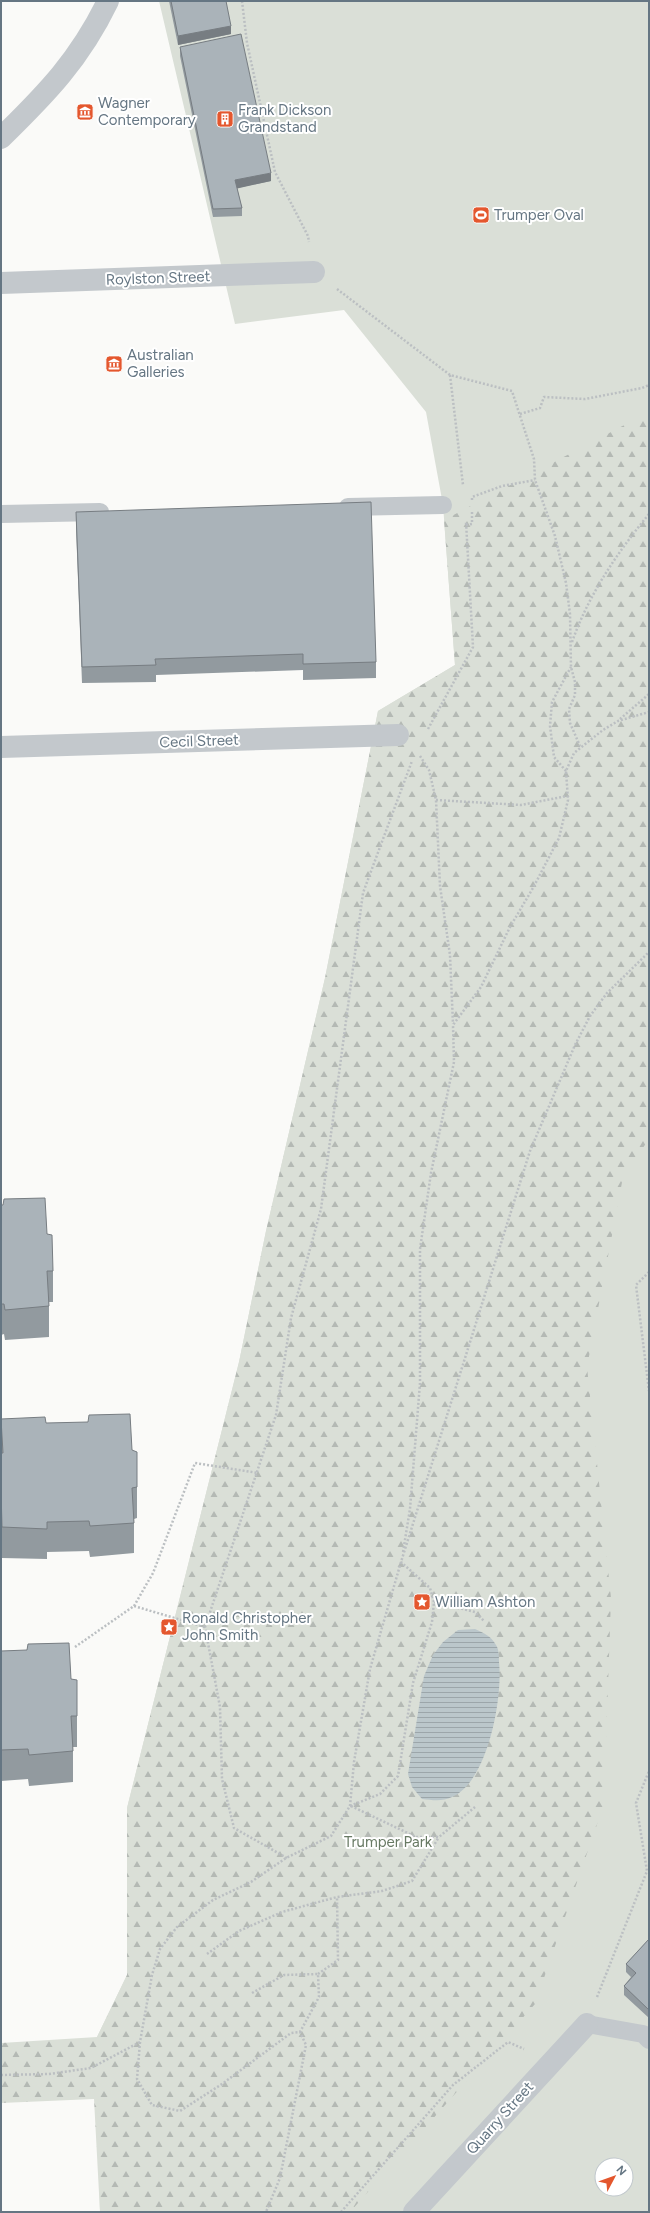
<svg xmlns="http://www.w3.org/2000/svg" width="650" height="2213" viewBox="0 0 650 2213" font-family="Figtree,sans-serif">
<style>
.green{fill:#dadfd7;fill-rule:evenodd}
.forest{fill:url(#forest-firs)}
.water{fill:url(#water-rules)}
.lines{fill:none;stroke-linecap:round;stroke-linejoin:round}
.path{stroke:#bbbfc2;stroke-width:2.5;stroke-dasharray:2 2;stroke-linecap:butt}
.lane{stroke:#c3c8cc;stroke-width:18}
.street{stroke:#c3c8cc;stroke-width:22}
.wall{fill:#929a9f}
.shaded-wall{fill:#777d82}
.building{fill:#aab3b9;stroke:#777d82}
.labels{text-anchor:middle;dominant-baseline:central;stroke-width:4;stroke-linejoin:round;paint-order:stroke}
.poi-label{font-size:15px;fill:#657683;stroke:#fff;text-anchor:start}
.street-label{font-size:15px;fill:#657683;stroke:#fff}
.park-label{font-size:15px;fill:#687a64;stroke:#fff}
</style>
<defs>
<pattern id="forest-firs" width="22" height="20" patternUnits="userSpaceOnUse"><rect width="22" height="20" fill="#dadfd7"/><path d="M5 1l3.5 6h-7zM16 11l3.5 6h-7z" fill="#b4b9b4"/></pattern>
<pattern id="water-rules" width="6" height="5" patternUnits="userSpaceOnUse"><rect width="6" height="5" fill="#bbc7cb"/><path d="M0 2.5h6" fill="none" stroke="#9ca6aa"/></pattern>
</defs>
<rect width="100%" height="100%" fill="#fafaf8"/>
<path class="green" d="M 159,1 L 649,1 L 649,2212 L 100,2212 L 97,2037 L 127,1975 L 127,1808 L 239,1362 L 266,1231 L 325,978 L 378,711 L 455,665 L 443,505 L 426,412 L 344,310 L 235,324 ZM 602,2165 L 626,2165 L 626,2189 L 602,2189 Z"/>
<polygon class="forest" points="649,412 649,1139 623,1177 587,1367 611,1598 604,1804 535,2004 350,2212 100,2212 94,2099 1,2103 1,2043 97,2037 127,1975 127,1808 239,1362 266,1231 325,978 378,711 455,665 444,520"/>
<path class="water" d="M 475,1629 C 484,1633 491,1636 496,1645 C 499,1649 499,1657 499,1662 C 503,1697 488,1782 452,1797 C 442,1802 432,1800 422,1799 L 412,1787 L 408,1774 L 424,1676 L 433,1655 L 443,1642 L 458,1630 Z"/>
<g class="lines">
<g class="path">
<polyline points="242,1 247,43 275,172 308,236 309,242"/>
<polyline points="337,289 450,375 512,391 534,459 535,480 555,536 566,583 570,614 571,667 575,682 575,695 569,709 570,723 580,746"/>
<polyline points="450,375 463,485"/>
<polyline points="520,414 540,408 544,397 585,399 642,388 649,385"/>
<polyline points="472,500 472,497 502,486 535,480"/>
<polyline points="466,525 472,524 472,511"/>
<path d="M 572,642 C 589,594 617,553 649,514"/>
<polyline points="620,719 649,694"/>
<polyline points="428,729 473,647 466,522"/>
<polyline points="420,756 429,770 436,800 440,886 450,955 453,1024"/>
<polyline points="566,771 554,757 550,726 552,702 571,667"/>
<polyline points="436,800 521,805 567,796"/>
<polyline points="649,1272 636,1285 649,1391"/>
<polyline points="403,1552 410,1509 420,1383 420,1249 431,1173 454,1062 453,1025 481,987 510,927 533,888 559,838 568,800 566,771 574,753 603,730 618,721 649,712"/>
<polyline points="434,1602 475,1612 484,1621"/>
<polyline points="134,1606 153,1573 195,1463 258,1473"/>
<polyline points="75,1647 134,1606 205,1627"/>
<polyline points="350,1806 380,1794 398,1776 413,1683 432,1622 434,1602 430,1588 401,1562"/>
<polyline points="351,1806 416,1837 439,1837 475,1807"/>
<polyline points="287,1858 234,1828 222,1779 220,1707 205,1627 276,1415 291,1318 321,1209 363,893 412,761"/>
<polyline points="207,1954 239,1931 282,1912 337,1897"/>
<polyline points="318,1974 338,1960 337,1897 382,1891 412,1881 439,1837"/>
<polyline points="252,1993 284,1975 318,1974 319,1997 300,2032"/>
<polyline points="597,1997 647,1871 636,1803 649,1771"/>
<polyline points="140,2042 137,2079 152,2105 180,2111 222,2084 291,2033 300,2032 306,2045 280,2178 266,2212"/>
<polyline points="1,2075 49,2074 91,2068 140,2042 152,1975 160,1949 177,1927 213,1900 251,1882 286,1858 331,1836 350,1806 354,1762 370,1669 401,1562 530,1151 575,1045 590,1016 607,993 649,952"/>
<polyline points="341,2212 453,2085 508,2042 524,2049"/>
</g>
<g class="lane">
<polyline points="348,507 443,505"/>
<polyline points="1,514 100,512"/>
<polyline points="587,2024 643,2034 649,2040"/>
</g>
<g class="street">
<path d="M 1,138 C 47,93 80,59 108,1"/>
<polyline points="1,283 314,272"/>
<polyline points="1,747 398,735"/>
<polyline points="414,2212 587,2024"/>
</g>
</g>
<g class="wall">
<polygon points="169,1 226,1 231,34 178,45"/>
<polygon points="180,47 271,181 237,188 242,208 242,216 213,217 180,56"/>
<polygon points="76,512 376,662 376,678 303,680 303,670 156,675 156,682 82,683 76,528"/>
<polygon points="1,1205 47,1234 53,1271 53,1302 49,1302 49,1337 5,1340 4,1334 1,1335"/>
<polygon points="1,1419 46,1423 132,1450 137,1487 137,1518 134,1519 134,1553 90,1557 89,1551 47,1552 47,1559 2,1558 1,1521"/>
<polygon points="1,1651 71,1679 77,1716 77,1747 73,1747 73,1782 29,1786 28,1779 1,1781"/>
<polygon points="649,1939 649,2018 624,1995 624,1986 631,1977 626,1972 626,1964"/>
</g>
<g class="shaded-wall">
<polygon points="231,26 231,34 178,45 178,36"/>
<polygon points="271,173 271,181 235,189 235,180"/>
</g>
<g class="building">
<polygon points="171,1 226,1 231,26 178,36"/>
<polygon points="241,34 271,173 235,180 242,208 213,209 180,47"/>
<polygon points="371,502 376,662 303,664 303,654 155,659 156,665 82,667 76,512"/>
<polygon points="45,1198 47,1234 52,1235 53,1271 47,1271 49,1306 5,1310 4,1304 1,1304 1,1205 3,1205 4,1199"/>
<polygon points="130,1414 132,1450 137,1452 137,1487 132,1488 134,1523 90,1526 89,1521 47,1522 47,1529 2,1527 1,1490 1,1453 3,1453 1,1419 45,1417 46,1423 88,1422 89,1415"/>
<polygon points="69,1643 71,1679 77,1680 77,1716 71,1716 73,1751 29,1755 28,1749 1,1750 1,1651 27,1650 28,1644"/>
<polygon points="649,1939 649,2010 624,1986 636,1973 626,1964"/>
</g>
<defs>
<g id="museum-square" transform="scale(0.9)"><rect x="-9" y="-9" width="18" height="18" rx="4" fill="#e4572e" stroke="#fff"/><path d="M0-6L6-3V-2H-6V-3ZM-5-1h2V3h-2ZM-1-1h2V3h-2ZM3-1h2V3H3ZM-6 4H6V6H-6Z" fill="#fff"/></g>
<g id="building-square" transform="scale(0.9)"><rect x="-9" y="-9" width="18" height="18" rx="4" fill="#e4572e" stroke="#fff"/><path d="M-4-6H4V6H1V3H-1V6H-4ZM-2.5-4.3h1.7v1.8h-1.7ZM.8-4.3h1.7v1.8H.8ZM-2.5-1h1.7V.8h-1.7ZM.8-1h1.7V.8H.8Z" fill="#fff"/></g>
<g id="stadium-square" transform="scale(0.9)"><rect x="-9" y="-9" width="18" height="18" rx="4" fill="#e4572e" stroke="#fff"/><path d="M0-5a6.5 5 0 1 0 0 10a6.5 5 0 1 0 0-10ZM-3.5-1.8h7v3.6h-7Z" fill="#fff"/></g>
<g id="sight-square" transform="scale(0.9)"><rect x="-9" y="-9" width="18" height="18" rx="4" fill="#e4572e" stroke="#fff"/><path d="M0-6L1.8-2.2L6-1.7L2.9 1.2L3.7 5.4L0 3.3L-3.7 5.4L-2.9 1.2L-6-1.7L-1.8-2.2Z" fill="#fff"/></g>
</defs>
<g fill-rule="evenodd">
<use href="#museum-square" x="85" y="112"/>
<use href="#building-square" x="225" y="119"/>
<use href="#stadium-square" x="481" y="215"/>
<use href="#museum-square" x="114" y="364"/>
<use href="#sight-square" x="422" y="1602"/>
<use href="#sight-square" x="169" y="1627"/>
</g>
<g class="labels">
<g class="poi-label">
<text x="98" y="103">Wagner<tspan x="98" dy="17">Contemporary</tspan></text>
<text x="238" y="110">Frank Dickson<tspan x="238" dy="17">Grandstand</tspan></text>
<text x="494" y="215">Trumper Oval</text>
<text x="127" y="355">Australian<tspan x="127" dy="17">Galleries</tspan></text>
<text x="435" y="1602">William Ashton</text>
<text x="182" y="1618">Ronald Christopher<tspan x="182" dy="17">John Smith</tspan></text>
</g>
<g class="street-label">
<text transform="translate(158 278) rotate(-2)">Roylston Street</text>
<text transform="translate(199 741) rotate(-2)">Cecil Street</text>
<text transform="translate(500 2118) rotate(-48)">Quarry Street</text>
</g>
<g class="park-label">
<text x="388" y="1842">Trumper Park</text>
</g>
</g>
<rect width="650" height="2213" fill="none" stroke="#657683" stroke-width="4"/>
<g transform="translate(614 2177) rotate(49)"><circle r="19" fill="#ffffff" stroke="#c1c8cd"/>
<path d="M0-3L7 15L0 10L-7 15Z" fill="#e4572e"/>
<text y="-6" font-size="11" font-weight="bold" text-anchor="middle" fill="#657683">N</text>
</g>
</svg>
